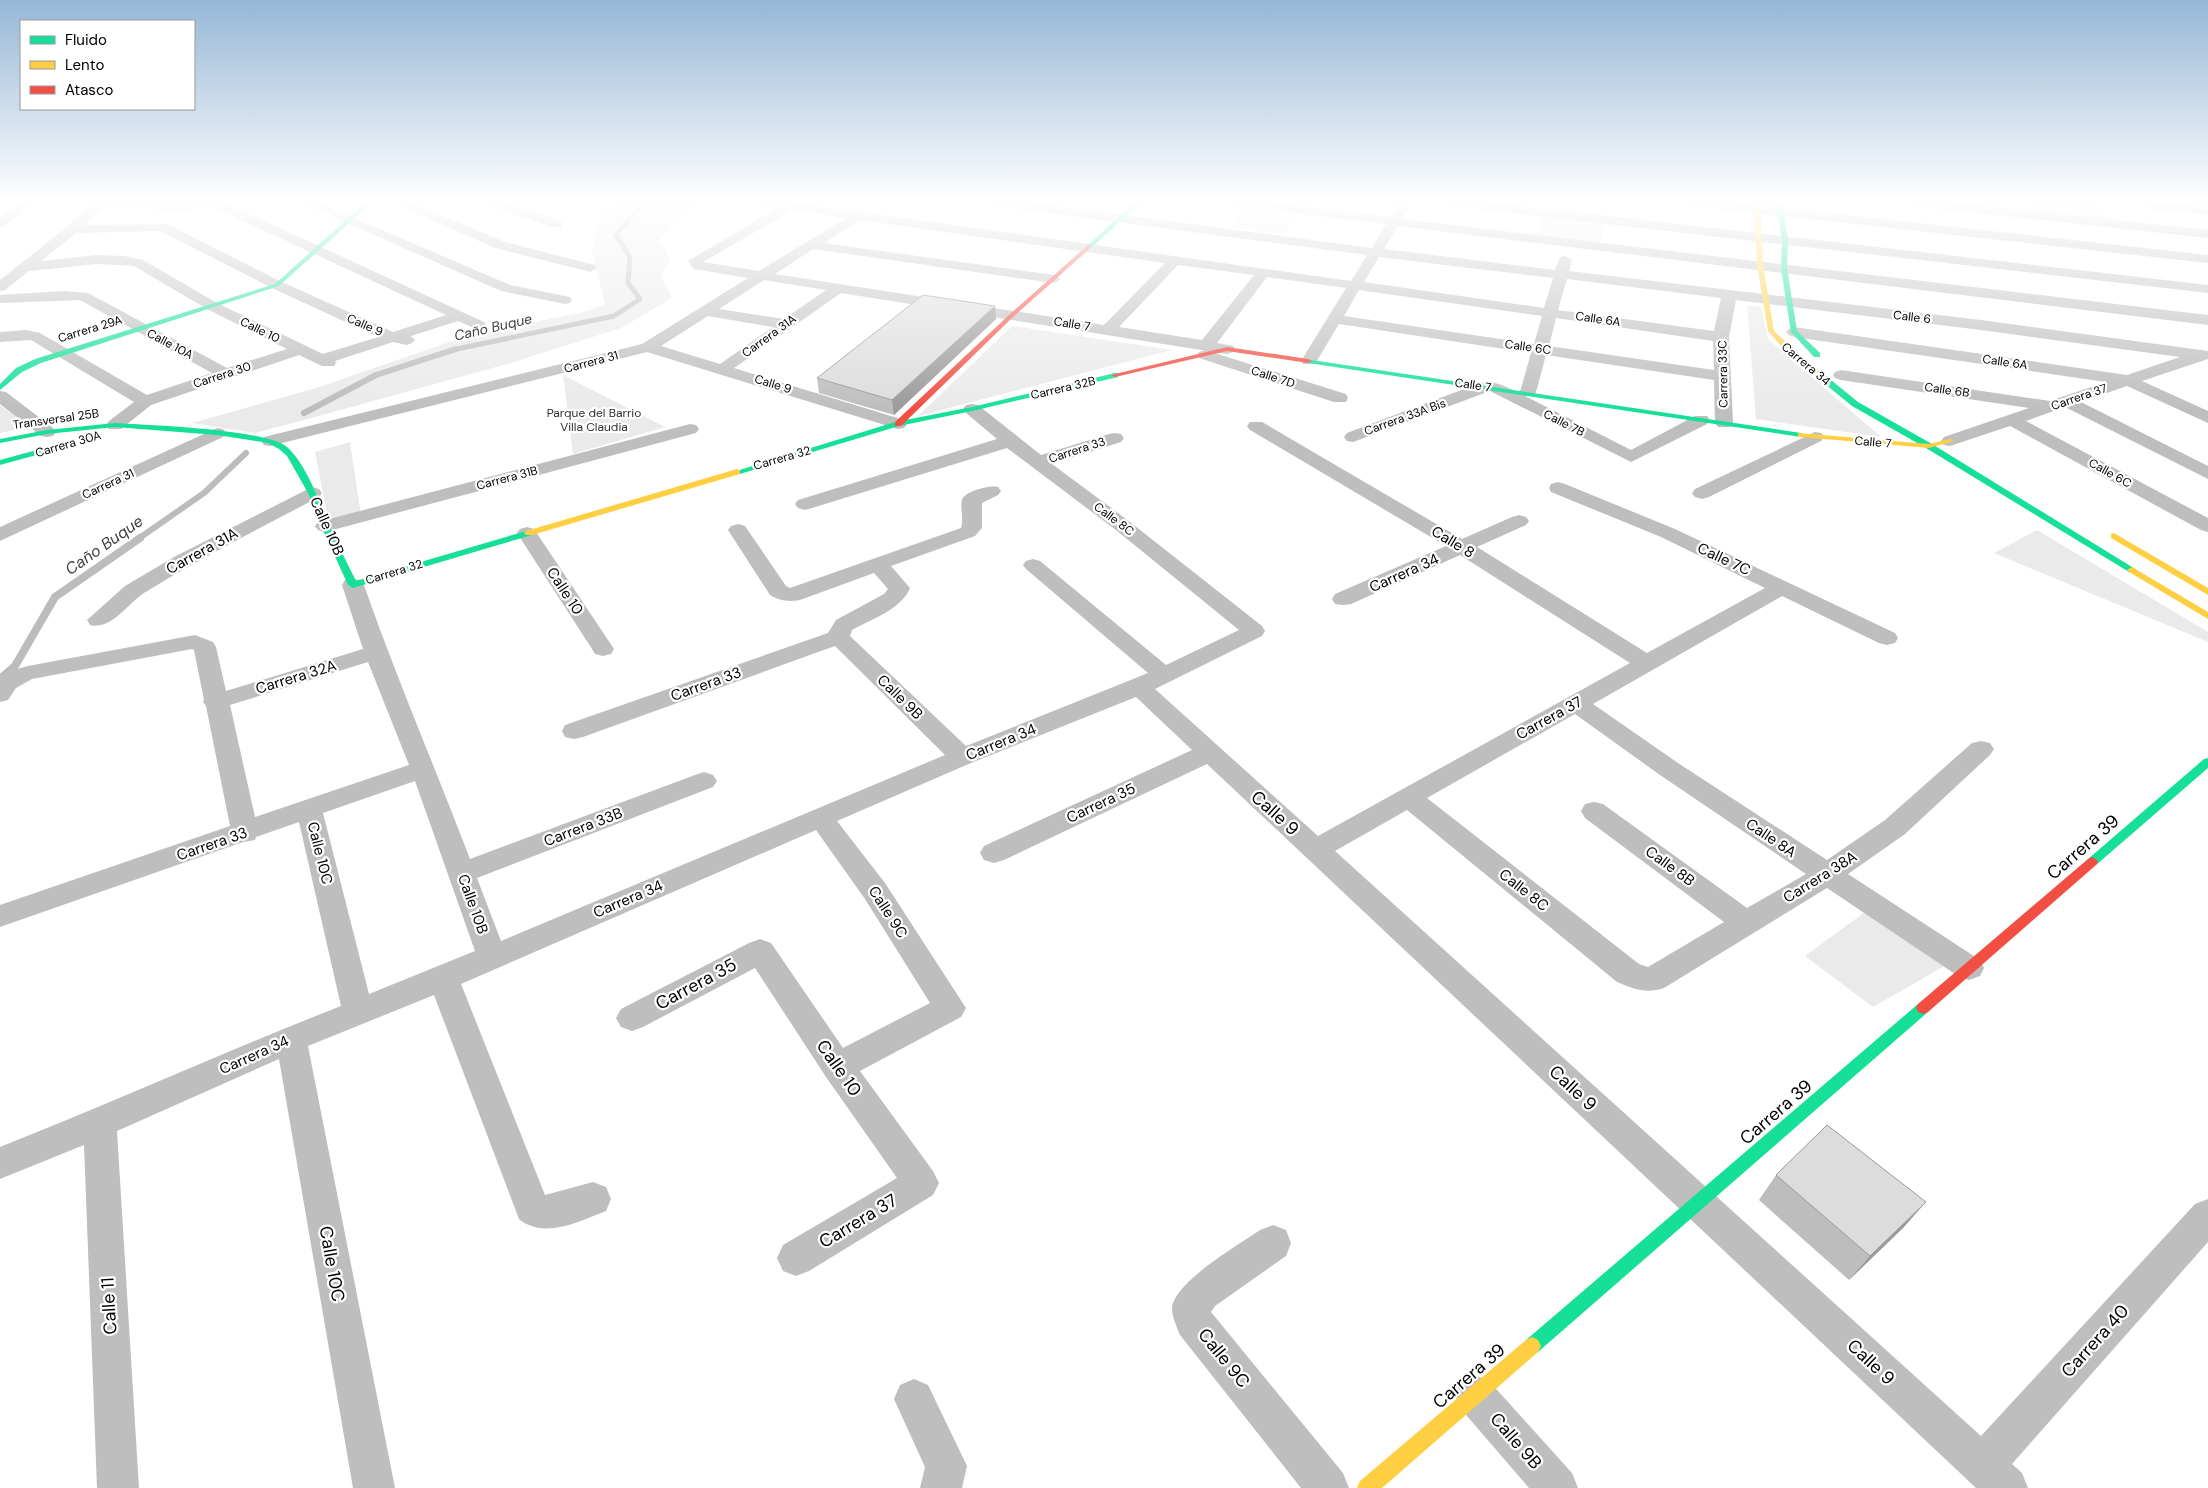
<svg xmlns="http://www.w3.org/2000/svg" width="2208" height="1488" viewBox="0 0 2208 1488" font-family="'DM Sans',sans-serif">
<style>
.green{fill:#eaeaea}
.lines{fill:none;stroke-linecap:round;stroke-linejoin:round}
.stream-far2{stroke:#bcbcbc;stroke-width:5}
.stream-far1{stroke:#bcbcbc;stroke-width:6}
.stream{stroke:#bcbcbc;stroke-width:8}
.street{fill:#bebebe;fill-rule:evenodd}
.fast{fill:#16e098;fill-rule:evenodd}
.slow{fill:#ffcf43;fill-rule:evenodd}
.jam{fill:#f24e42;fill-rule:evenodd}
.wall{fill:#bdbdbd}
.shaded-wall{fill:#9a9a9a}
.building{fill:#dcdcdc;stroke:#9a9a9a}
.labels{text-anchor:middle;dominant-baseline:central;stroke-width:4.5;stroke-linejoin:round;paint-order:stroke}
.far-street-label{font-size:12px;fill:#000;stroke:#fff}
.far-park-label{font-size:12px;fill:#2f2f2f;stroke:#fff}
.far-water-label{font-size:14px;font-style:italic;fill:#404040;stroke:#fff}
.street-label{font-size:15px;fill:#000;stroke:#fff}
.water-label{font-size:16px;font-style:italic;fill:#404040;stroke:#fff}
.near-street-label{font-size:18px;fill:#000;stroke:#fff}
</style>
<rect width="100%" height="100%" fill="#fff"/>
<g class="green">
<polygon points="626,202 699,202 660,238 670,260 661,276 672,298 621,328 507,364 315,417 255,433 192,423 316,388 467,336 584,312 605,304 592,250 600,216"/>
<polygon points="2028,202 2096,202 2107,221 2032,213"/>
<polygon points="1245,208 1299,215 1283,233 1230,227"/>
<polygon points="1544,215 1604,221 1600,243 1538,236"/>
<polygon points="1747,305 1761,307 1768,339 1881,437 1756,419"/>
<polygon points="1012,326 1172,350 918,416"/>
<polygon points="563,375 665,427 573,454"/>
<polygon points="0,405 30,427 0,433"/>
<polygon points="350,442 361,516 329,524 315,452"/>
<polygon points="2037,530 2208,632 2208,642 1994,553"/>
<polygon points="1865,912 1948,964 1873,1007 1805,956"/>
</g>
<g class="lines">
<polyline class="stream-far2" points="452,350 614,316 640,299 628,283 630,257 616,235 644,202"/>
<g class="stream-far1">
<polyline points="304,413 376,375 456,349"/>
<polyline points="138,539 204,493 246,453"/>
</g>
<polyline class="stream" points="0,679 15,666 55,597 140,538"/>
<g class="street">
<polygon points="20,202 34,202 5,226 0,227 0,217"/>
<path d="M 94,202 L 223,202 L 484,322 L 487,325 L 484,328 L 474,328 L 458,321 L 411,336 L 415,340 L 412,343 L 407,345 L 393,342 L 335,361 L 336,363 L 334,366 L 322,366 L 299,355 L 151,405 L 121,429 L 109,429 L 106,425 L 109,421 L 134,402 L 31,340 L 0,342 L 0,332 L 26,330 L 40,333 L 147,395 L 212,373 L 80,300 L 0,303 L 0,295 L 63,291 L 88,293 L 227,368 L 287,349 L 207,309 L 134,266 L 96,264 L 29,271 L 5,290 L 0,291 L 0,280 L 68,226 ZM 209,205 L 446,315 L 393,332 L 282,282 L 167,224 L 85,225 L 106,206 L 185,211 ZM 160,231 L 272,288 L 378,337 L 323,354 L 217,303 L 143,260 L 124,256 L 96,255 L 41,261 L 76,233 Z"/>
<polygon points="300,202 317,202 510,285 570,297 572,300 570,303 565,304 501,291"/>
<polygon points="392,202 409,202 505,242 595,265 597,268 590,272 495,248"/>
<polygon points="486,202 505,202 561,221 562,224 561,227 551,227 488,205"/>
<path d="M 756,202 L 791,202 L 856,211 L 862,209 L 868,213 L 1351,281 L 1367,255 L 996,206 L 990,202 L 1027,202 L 1372,248 L 1386,224 L 1233,206 L 1227,202 L 1267,202 L 1390,217 L 1400,202 L 1412,202 L 1402,219 L 2208,315 L 2208,325 L 1398,226 L 1384,249 L 1555,270 L 1560,257 L 1565,256 L 1572,260 L 1569,271 L 1981,320 L 2208,351 L 2208,359 L 2142,381 L 2208,411 L 2208,423 L 2127,386 L 2081,402 L 2208,466 L 2208,479 L 2065,407 L 2026,421 L 2208,518 L 2208,532 L 2201,530 L 2010,426 L 1950,446 L 1944,445 L 1941,441 L 1944,437 L 2029,408 L 1841,380 L 1835,378 L 1833,375 L 1835,372 L 1841,370 L 2050,401 L 2106,382 L 1794,337 L 1789,335 L 1786,332 L 1789,329 L 1794,327 L 2127,375 L 2180,357 L 1981,330 L 1736,300 L 1729,337 L 1733,423 L 1730,427 L 1718,427 L 1715,423 L 1714,380 L 1546,355 L 1536,392 L 1534,396 L 1525,396 L 1631,450 L 1695,416 L 1707,416 L 1710,420 L 1707,424 L 1631,462 L 1490,391 L 1353,442 L 1347,441 L 1344,437 L 1347,433 L 1480,383 C 1495,380 1508,388 1521,394 L 1520,392 L 1531,353 L 1339,324 L 1315,364 L 1303,364 L 1301,361 L 1346,288 L 1267,277 L 1217,343 L 1233,346 L 1235,349 L 1233,352 L 1227,354 L 841,293 L 734,368 L 904,420 L 907,424 L 904,428 L 898,429 L 647,352 L 270,446 L 264,445 L 261,441 L 264,437 L 642,344 L 748,278 L 694,269 L 688,261 L 778,208 L 758,205 ZM 793,210 L 846,218 L 759,271 L 703,262 ZM 860,220 L 1165,263 L 1104,325 L 775,274 L 813,249 L 1054,283 L 1061,279 L 1054,275 L 824,243 ZM 1379,257 L 1553,278 L 1544,308 L 1364,282 ZM 1178,265 L 1254,275 L 1202,340 L 1119,327 ZM 1567,279 L 1721,298 L 1714,331 L 1558,310 ZM 764,280 L 826,290 L 784,319 L 719,309 ZM 1359,290 L 1542,316 L 1534,344 L 1344,316 ZM 708,316 L 773,327 L 720,364 L 661,346 ZM 1556,318 L 1713,341 L 1714,370 L 1549,346 Z"/>
<polygon points="1444,202 1486,202 2208,285 2208,293 1450,206"/>
<polygon points="1685,202 1728,202 2208,255 2208,263 1691,206"/>
<polygon points="1906,202 1950,202 2208,230 2208,238 1912,206"/>
<polygon points="2143,202 2208,207 2208,215 2147,209 2141,205"/>
<polygon points="1205,350 1346,394 1348,398 1346,402 1334,402 1199,358 1197,355 1199,352"/>
<polygon points="0,391 6,392 53,428 56,432 53,436 47,437 41,436 0,404"/>
<path d="M 972,404 L 978,405 L 1041,455 L 1109,434 L 1115,433 L 1121,434 L 1124,438 L 1121,442 L 1052,464 L 1130,522 L 1262,626 L 1265,631 L 1262,636 L 1155,689 L 1318,836 L 1630,663 L 1460,555 L 1351,604 L 1343,605 L 1335,604 L 1332,599 L 1335,594 L 1446,546 L 1250,430 L 1247,426 L 1250,422 L 1262,422 L 1462,539 L 1512,517 L 1519,515 L 1526,517 L 1529,521 L 1526,525 L 1477,547 L 1647,653 L 1765,588 L 1661,537 L 1551,492 L 1549,488 L 1551,484 L 1558,482 L 1565,484 L 1675,529 L 1895,633 L 1898,638 L 1895,643 L 1887,645 L 1879,643 L 1782,596 L 1593,704 L 1678,763 L 1827,860 L 1885,820 L 1972,743 L 1981,741 L 1990,743 L 1994,749 L 1990,755 L 1905,834 L 1848,874 L 1980,960 L 1984,968 L 1980,976 L 1969,980 L 1958,976 L 1827,888 L 1664,988 C 1646,994 1634,989 1617,982 L 1407,810 L 1335,851 L 1981,1436 L 2195,1204 L 2208,1199 L 2208,1242 L 2012,1464 L 2022,1473 L 2028,1488 L 1976,1488 L 1207,764 L 1004,860 L 994,863 L 984,860 L 980,853 L 984,846 L 1192,750 L 1136,697 L 971,763 L 837,821 L 885,883 L 966,1008 L 961,1017 L 860,1071 L 933,1171 L 939,1183 L 933,1195 L 809,1271 L 796,1276 L 783,1271 L 777,1258 L 783,1245 L 897,1178 L 826,1077 L 755,968 L 643,1027 L 632,1031 L 621,1027 L 616,1018 L 621,1009 L 749,943 L 760,939 L 771,943 L 843,1048 L 930,1003 L 865,899 L 816,830 L 461,984 L 545,1195 L 593,1182 L 606,1187 L 611,1199 L 606,1211 C 580,1221 544,1240 519,1219 L 434,995 L 308,1046 L 395,1488 L 353,1488 L 279,1059 L 117,1131 L 139,1488 L 97,1488 L 84,1145 L 0,1179 L 0,1147 C 114,1102 226,1051 341,1006 L 299,822 L 256,837 L 255,840 L 243,842 L 0,927 L 0,905 L 230,826 L 206,706 L 203,702 L 204,700 L 194,650 L 192,649 L 32,679 L 16,688 L 8,700 L 0,702 L 0,677 L 10,671 L 28,666 L 195,635 L 213,642 L 216,647 L 226,691 L 363,649 L 342,585 L 345,580 L 353,579 L 361,580 L 364,585 C 396,677 435,767 470,859 L 695,775 L 704,772 L 713,775 L 717,781 L 713,787 L 477,878 L 501,941 L 945,755 L 835,646 L 583,737 L 574,739 L 565,737 L 562,731 L 565,725 L 828,633 L 836,620 L 884,594 L 888,589 L 874,573 L 800,600 C 788,602 781,601 770,595 L 728,530 L 731,526 L 738,524 L 745,526 L 786,586 L 790,588 L 961,528 C 964,519 960,509 962,500 C 965,491 990,485 998,487 L 1001,491 L 998,495 L 982,503 L 982,528 L 975,536 L 891,566 L 910,588 C 901,610 871,619 852,630 L 850,636 L 966,746 L 1148,673 L 1026,569 L 1023,565 L 1026,561 L 1033,559 L 1040,561 L 1166,665 L 1239,630 L 1116,530 L 1007,448 L 812,508 L 805,510 L 798,508 L 795,504 L 798,500 L 997,439 L 966,413 L 963,409 L 966,405 ZM 368,662 L 409,765 L 255,817 L 230,705 ZM 1575,714 L 1660,775 L 1806,874 L 1747,908 L 1603,804 L 1594,802 L 1585,804 L 1581,811 L 1585,818 L 1724,922 L 1648,967 L 1639,964 L 1427,798 ZM 415,781 L 475,951 L 369,994 L 323,813 Z"/>
<polygon points="690,424 696,425 699,429 696,433 325,532 318,530 315,526 318,522"/>
<polygon points="217,428 223,429 226,433 223,437 0,541 0,527"/>
<polygon points="1815,432 1821,433 1824,437 1821,441 1709,497 1702,499 1695,497 1692,493 1695,489"/>
<path d="M 312,487 L 319,489 L 322,493 L 319,497 C 260,528 200,558 144,593 C 127,604 112,630 90,625 L 87,620 L 125,586 L 174,557 Z"/>
<polygon points="527,527 534,529 614,649 611,654 603,656 595,654 592,649 517,533 520,529"/>
<path d="M 1273,1225 L 1286,1230 L 1291,1243 L 1286,1256 L 1215,1306 L 1211,1312 L 1343,1473 L 1349,1488 L 1301,1488 L 1180,1335 C 1177,1327 1172,1317 1172,1309 C 1173,1282 1239,1245 1260,1230 Z"/>
<polygon points="1475,1375 1489,1381 1572,1473 1578,1488 1529,1488 1461,1409 1455,1395 1461,1381"/>
<polygon points="914,1379 928,1385 967,1466 962,1488 920,1488 925,1467 894,1399 900,1385"/>
</g>
<g class="fast">
<polygon points="366,202 373,202 279,286 41,363 22,372 0,390 0,384 16,368 35,359 275,284"/>
<polygon points="1135,202 1142,202 1092,247 1088,247 1088,245"/>
<polygon points="1776,202 1782,202 1788,240 1787,268 1797,331 1820,353 1820,357 1814,357 1791,332 1781,268 1782,240"/>
<polygon points="1305,359 1801,433 1805,435 1801,437 1308,363 1305,363"/>
<polygon points="1115,373 1118,373 1118,377 972,411 899,426 740,474 734,474 733,472 895,422 972,407"/>
<polygon points="1819,375 1825,375 1858,402 1932,444 2137,570 2135,572 2129,572 1926,448 1852,406 1819,379"/>
<path d="M 115,423 C 147,425 266,429 287,447 C 307,465 319,502 330,526 C 338,545 347,563 356,581 L 526,531 L 532,531 L 534,533 L 532,535 L 353,588 L 348,585 L 321,526 L 308,493 L 287,456 L 279,449 L 268,443 L 217,435 L 115,427 L 47,434 L 0,443 L 0,439 L 47,430 Z"/>
<polygon points="66,442 69,442 69,446 0,465 0,460"/>
<polygon points="2208,758 2208,768 2096,865 2088,865 2086,862 2088,859 2204,759"/>
<polygon points="1923,1002 1928,1004 1930,1008 1928,1012 1538,1352 1532,1355 1526,1352 1523,1346 1526,1340 1918,1004"/>
</g>
<g class="slow">
<polygon points="1754,202 1760,202 1763,265 1774,331 1794,350 1825,375 1825,379 1819,379 1788,354 1768,331 1757,265"/>
<polygon points="1798,433 1929,444 1950,439 1954,441 1929,448 1801,437 1798,437"/>
<polygon points="737,469 740,470 740,474 532,535 526,535 524,533 526,531"/>
<polygon points="2114,533 2208,588 2208,595 2111,538 2111,534"/>
<polygon points="2132,567 2208,612 2208,619 2129,572 2127,570"/>
<polygon points="1532,1337 1538,1340 1541,1346 1538,1352 1382,1488 1357,1488 1360,1481 1526,1340"/>
</g>
<g class="jam">
<polygon points="1088,245 1093,246 1014,316 901,426 895,426 895,422 1010,314"/>
<polygon points="1227,347 1308,359 1312,361 1308,363 1227,351 1115,377 1111,375"/>
<polygon points="2092,857 2096,859 2098,862 2096,865 1928,1012 1923,1014 1918,1012 1916,1008 1918,1004 2088,859"/>
</g>
</g>
<g class="wall">
<polygon points="996,319 894,415 819,393 817,378"/>
<polygon points="1776,1175 1904,1227 1849,1280 1759,1200"/>
</g>
<g class="shaded-wall">
<polygon points="995,306 996,319 894,415 892,400"/>
<polygon points="1926,1202 1904,1227 1849,1280 1870,1256"/>
</g>
<g class="building">
<polygon points="923,295 995,306 892,400 817,378"/>
<polygon points="1827,1125 1926,1202 1870,1256 1776,1175"/>
</g>
<linearGradient id="sky" x2="0" y2="1"><stop stop-color="#96b7d6"/><stop offset="0.49" stop-color="#fff"/><stop offset="1" stop-color="#fff" stop-opacity="0"/></linearGradient>
<rect width="2208" height="411" fill="url(#sky)"/>
<g class="labels">
<g class="far-street-label">
<text transform="translate(1912 317) rotate(7)">Calle 6</text>
<text transform="translate(1598 319) rotate(8)">Calle 6A</text>
<text transform="translate(1072 324) rotate(9)">Calle 7</text>
<text transform="translate(365 325) rotate(24)">Calle 9</text>
<text transform="translate(90 329) rotate(-17)">Carrera 29A</text>
<text transform="translate(260 330) rotate(26)">Calle 10</text>
<text transform="translate(769 336) rotate(-36)">Carrera 31A</text>
<text transform="translate(170 344) rotate(28)">Calle 10A</text>
<text transform="translate(1528 347) rotate(8)">Calle 6C</text>
<text transform="translate(591 362) rotate(-15)">Carrera 31</text>
<text transform="translate(2005 362) rotate(8)">Calle 6A</text>
<text transform="translate(1806 364) rotate(40)">Carrera 34</text>
<text transform="translate(1723 374) rotate(-91)">Carrera 33C</text>
<text transform="translate(222 375) rotate(-18)">Carrera 30</text>
<text transform="translate(1273 377) rotate(18)">Calle 7D</text>
<text transform="translate(773 384) rotate(17)">Calle 9</text>
<text transform="translate(1473 385) rotate(8)">Calle 7</text>
<text transform="translate(1063 388) rotate(-13)">Carrera 32B</text>
<text transform="translate(1947 390) rotate(8)">Calle 6B</text>
<text transform="translate(2079 397) rotate(-19)">Carrera 37</text>
<text transform="translate(1405 417) rotate(-20)">Carrera 33A Bis</text>
<text transform="translate(56 419) rotate(-8)">Transversal 25B</text>
<text transform="translate(1564 423) rotate(27)">Calle 7B</text>
<text transform="translate(1873 442) rotate(5)">Calle 7</text>
<text transform="translate(68 444) rotate(-16)">Carrera 30A</text>
<text transform="translate(1077 450) rotate(-18)">Carrera 33</text>
<text transform="translate(782 458) rotate(-16)">Carrera 32</text>
<text transform="translate(2110 473) rotate(29)">Calle 6C</text>
<text transform="translate(507 478) rotate(-15)">Carrera 31B</text>
<text transform="translate(108 484) rotate(-25)">Carrera 31</text>
<text transform="translate(1114 519) rotate(37)">Calle 8C</text>
<text transform="translate(394 572) rotate(-17)">Carrera 32</text>
</g>
<g class="far-park-label">
<text x="594" y="413">Parque del Barrio<tspan x="594" dy="14">Villa Claudia</tspan></text>
</g>
<g class="far-water-label">
<text transform="translate(493 327) rotate(-13)">Caño Buque</text>
</g>
<g class="street-label">
<text transform="translate(327 526) rotate(66)">Calle 10B</text>
<text transform="translate(1453 542) rotate(31)">Calle 8</text>
<text transform="translate(202 551) rotate(-29)">Carrera 31A</text>
<text transform="translate(1724 559) rotate(25)">Calle 7C</text>
<text transform="translate(1404 573) rotate(-24)">Carrera 34</text>
<text transform="translate(565 591) rotate(57)">Calle 10</text>
<text transform="translate(296 677) rotate(-17)">Carrera 32A</text>
<text transform="translate(706 684) rotate(-20)">Carrera 33</text>
<text transform="translate(900 697) rotate(44)">Calle 9B</text>
<text transform="translate(1549 718) rotate(-29)">Carrera 37</text>
<text transform="translate(1001 742) rotate(-22)">Carrera 34</text>
<text transform="translate(1101 803) rotate(-25)">Carrera 35</text>
<text transform="translate(583 827) rotate(-21)">Carrera 33B</text>
<text transform="translate(1771 838) rotate(34)">Calle 8A</text>
<text transform="translate(212 844) rotate(-19)">Carrera 33</text>
<text transform="translate(320 853) rotate(76)">Calle 10C</text>
<text transform="translate(1670 866) rotate(36)">Calle 8B</text>
<text transform="translate(1820 877) rotate(-32)">Carrera 38A</text>
<text transform="translate(1524 890) rotate(38)">Calle 8C</text>
<text transform="translate(628 899) rotate(-23)">Carrera 34</text>
<text transform="translate(473 904) rotate(70)">Calle 10B</text>
<text transform="translate(888 912) rotate(57)">Calle 9C</text>
<text transform="translate(254 1055) rotate(-24)">Carrera 34</text>
</g>
<g class="water-label">
<text transform="translate(104 545) rotate(-35)">Caño Buque</text>
</g>
<g class="near-street-label">
<text transform="translate(1275 813) rotate(42)">Calle 9</text>
<text transform="translate(2083 847) rotate(-41)">Carrera 39</text>
<text transform="translate(696 984) rotate(-28)">Carrera 35</text>
<text transform="translate(839 1068) rotate(55)">Calle 10</text>
<text transform="translate(1573 1088) rotate(43)">Calle 9</text>
<text transform="translate(1776 1112) rotate(-41)">Carrera 39</text>
<text transform="translate(858 1221) rotate(-31)">Carrera 37</text>
<text transform="translate(332 1264) rotate(80)">Calle 10C</text>
<text transform="translate(109 1306) rotate(-93)">Calle 11</text>
<text transform="translate(2095 1341) rotate(-48)">Carrera 40</text>
<text transform="translate(1224 1358) rotate(51)">Calle 9C</text>
<text transform="translate(1871 1362) rotate(43)">Calle 9</text>
<text transform="translate(1469 1376) rotate(-41)">Carrera 39</text>
<text transform="translate(1516 1441) rotate(49)">Calle 9B</text>
</g>
</g>
<rect x="20" y="20" width="175" height="90" fill="#ffffff" stroke="#999999"/>
<rect x="30" y="36" width="25" height="8" fill="#16e098" stroke="#999999"/>
<text x="65" y="45" font-size="15" fill="#000000">Fluido</text>
<rect x="30" y="61" width="25" height="8" fill="#ffcf43" stroke="#999999"/>
<text x="65" y="70" font-size="15" fill="#000000">Lento</text>
<rect x="30" y="86" width="25" height="8" fill="#f24e42" stroke="#999999"/>
<text x="65" y="95" font-size="15" fill="#000000">Atasco</text>
</svg>
